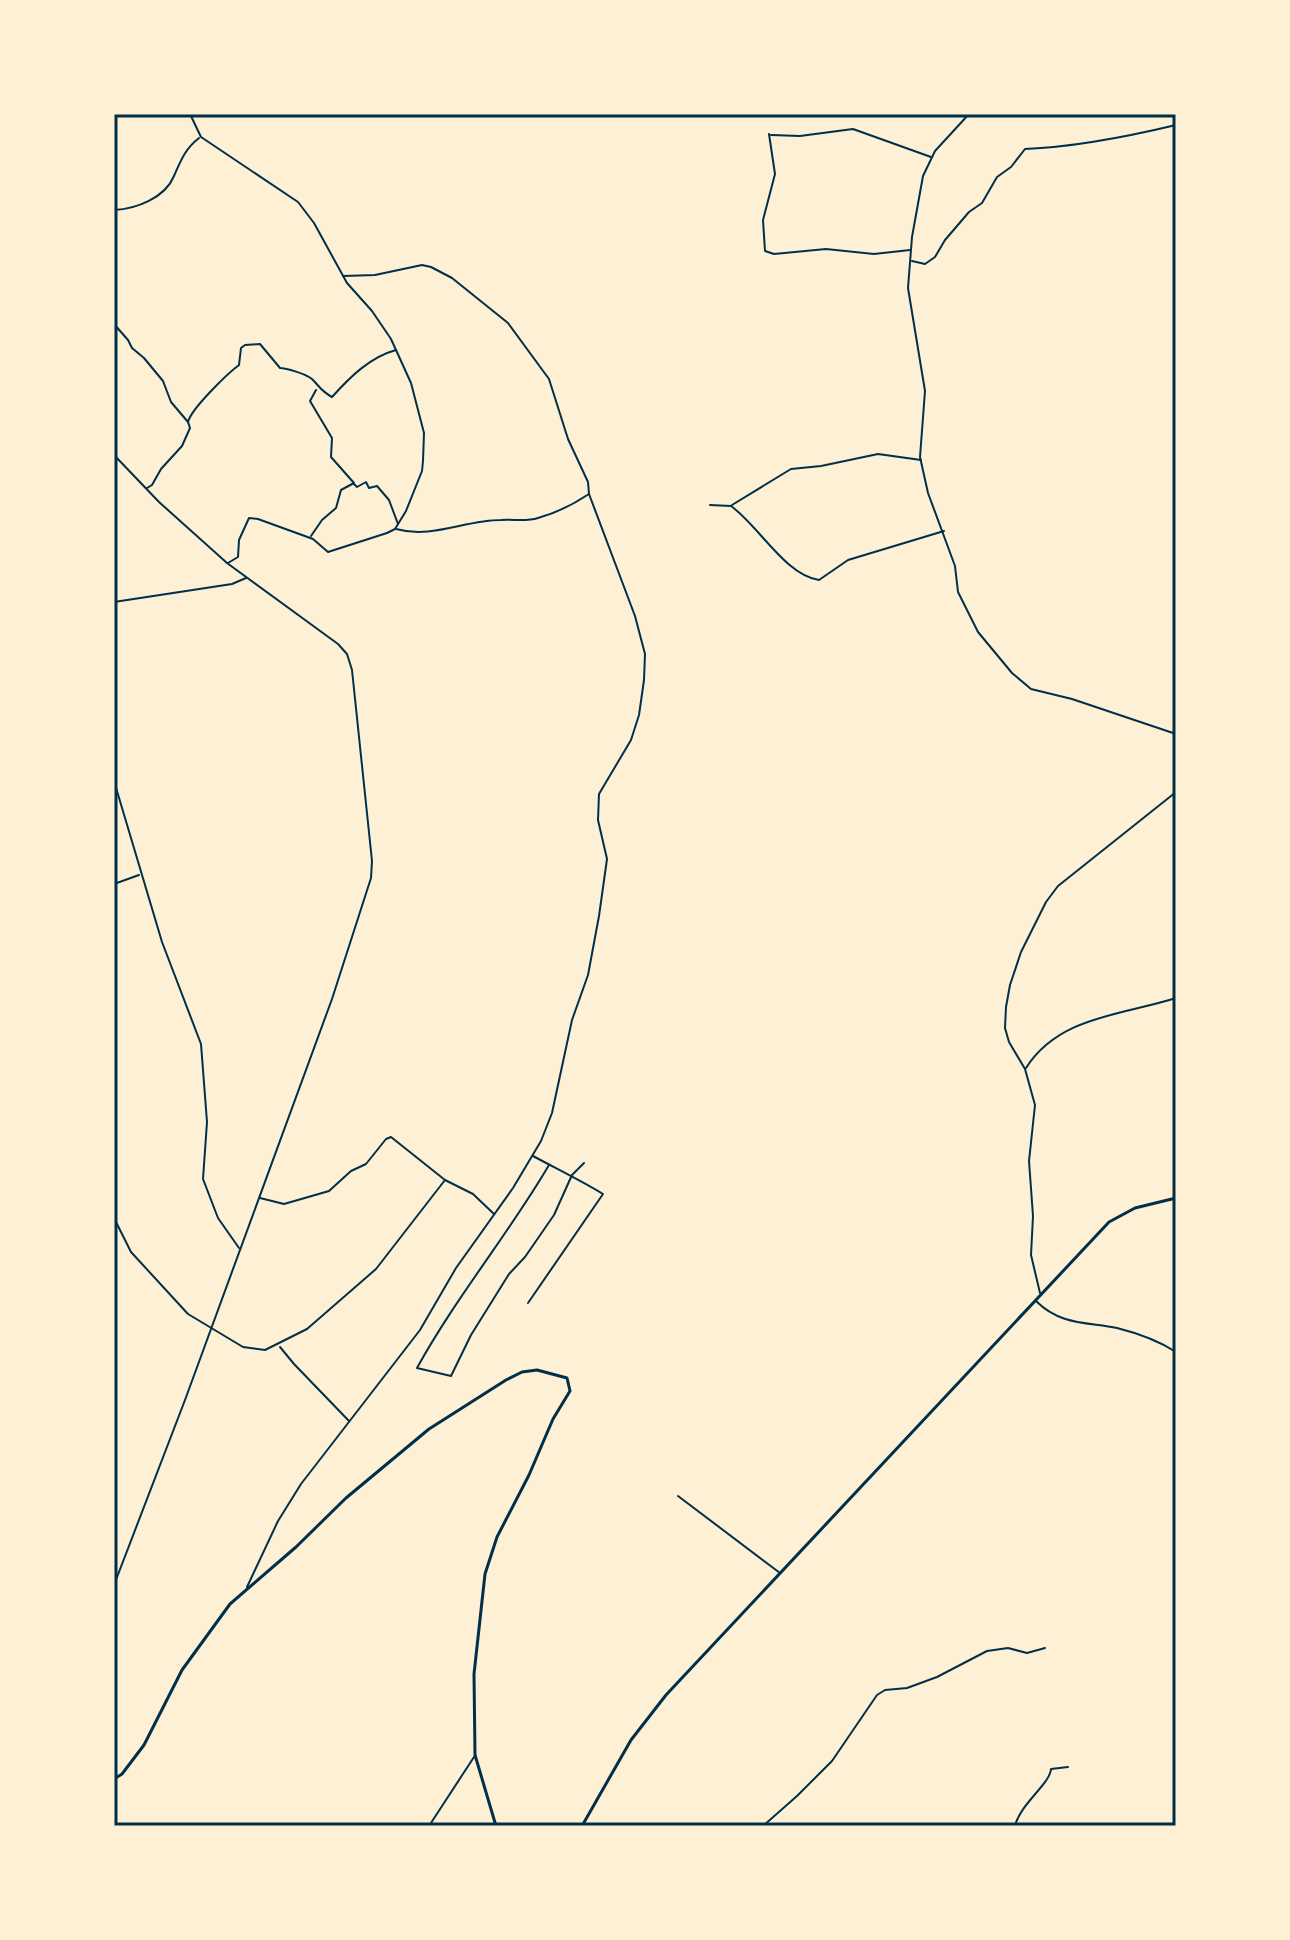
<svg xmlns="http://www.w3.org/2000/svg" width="1290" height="1940" viewBox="0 0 1290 1940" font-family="Poppins,sans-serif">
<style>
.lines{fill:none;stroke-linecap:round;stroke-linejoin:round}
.minor{stroke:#003049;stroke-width:2}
.secondary{stroke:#003049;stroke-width:3}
.neatline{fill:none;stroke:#003049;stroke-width:3}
</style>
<rect width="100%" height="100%" fill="#fdf0d5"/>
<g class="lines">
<g class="minor">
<polyline points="190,114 201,137 298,202 314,223 347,283 372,311 391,339 411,383 424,433 423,461 422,471 406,511 395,529 387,533 328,552 313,539 258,519 249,518 239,540 238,557 228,563"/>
<polyline points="969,114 935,151 923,176 912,237 908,288 925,391 920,457 928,493 955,566 958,592 978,632 1012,673 1031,689 1072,699 1176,734"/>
<polyline points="769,134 775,174 763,220 765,251 774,254 826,249 874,254 910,250"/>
<polyline points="771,135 800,136 853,129 931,157"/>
<path d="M 114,210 C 136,209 165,198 174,176 C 181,160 185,149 199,138"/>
<path d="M 912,261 L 925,264 L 935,257 L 945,240 L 969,212 L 982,203 L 997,177 L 1011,167 L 1025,149 C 1075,147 1126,137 1176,125"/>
<polyline points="114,324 128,340 132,348 144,358 163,381 171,402 188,422 190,428 182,446 161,469 152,485 147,488"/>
<path d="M 188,422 C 191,409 227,374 239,365 L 241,348 L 245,345 L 260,344 L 280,368 C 286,368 306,374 312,379 C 320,387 321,391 332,397 C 350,377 370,357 396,350"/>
<polyline points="114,455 159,502 227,563 338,644 347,654 352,670 372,861 371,878 332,999 185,1400 114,1585"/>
<polyline points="354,484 357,487 366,482 369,488 377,486 389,500 398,524"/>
<path d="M 710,505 L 731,506 C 759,526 785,575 819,580 L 848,560 L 944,531"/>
<polyline points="732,505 791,469 821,466 878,454 921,460"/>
<path d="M 396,529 C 432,539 465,520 501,520 C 514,519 526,522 538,518 C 556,513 574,504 589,494"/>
<polyline points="311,536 322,520 336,508 341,490 354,483 331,457 332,438 310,401 316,390"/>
<polyline points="114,602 232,584 246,578"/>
<polyline points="114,781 162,942 201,1044 207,1122 203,1179 218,1218 239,1248"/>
<polyline points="114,884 139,875"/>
<path d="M 1026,1068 C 1059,1016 1123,1015 1176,998"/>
<path d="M 549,1165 C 508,1235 456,1297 417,1368 L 451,1376 L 471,1335 L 509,1274 L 525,1257 L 554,1215 L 572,1175 L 584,1163"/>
<polyline points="260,1198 284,1204 329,1191 351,1171 366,1164 386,1139 391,1137 445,1180 473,1194 494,1214"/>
<polyline points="114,1218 131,1252 188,1314 243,1347 265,1350 307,1329 376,1269 445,1180"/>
<polyline points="1040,1293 1031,1255 1033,1216 1029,1161 1035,1105 1025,1069 1009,1042 1005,1028 1006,1007 1010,985 1021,952 1046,902 1058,886 1176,792"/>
<path d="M 1036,1301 C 1060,1325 1086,1322 1117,1328 C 1137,1333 1159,1341 1176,1352"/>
<path d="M 528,1303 L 603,1194 C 580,1180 557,1169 533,1156"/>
<polyline points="280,1347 294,1364 349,1421"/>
<polyline points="678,1496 780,1573"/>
<polyline points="247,1587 278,1521 301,1484 420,1330 456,1268 513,1188 541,1141 552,1113 572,1020 588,975 599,916 607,859 598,820 599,794 631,740 639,715 644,680 645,654 635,616 589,494 588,482 568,439 549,379 508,323 452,278 431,267 422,265 375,275 343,276"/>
<polyline points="429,1826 474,1757"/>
<polyline points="763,1826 797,1796 832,1761 877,1695 885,1690 907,1688 937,1677 987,1651 1008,1648 1027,1653 1045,1648"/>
<path d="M 1015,1826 C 1020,1804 1050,1784 1051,1769 L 1068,1767"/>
</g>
<g class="secondary">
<polyline points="114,1779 122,1774 144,1745 182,1670 230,1604 296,1547 346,1498 429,1429 506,1380 522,1372 537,1370 567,1378 570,1391 553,1419 529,1475 497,1537 485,1574 474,1674 475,1755 496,1826"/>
<polyline points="582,1826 631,1740 666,1695 1109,1222 1135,1208 1176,1198"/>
</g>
</g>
<rect width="1290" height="1940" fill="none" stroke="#fdf0d5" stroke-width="232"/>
<rect x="116" y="116" width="1058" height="1708" class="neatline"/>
</svg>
